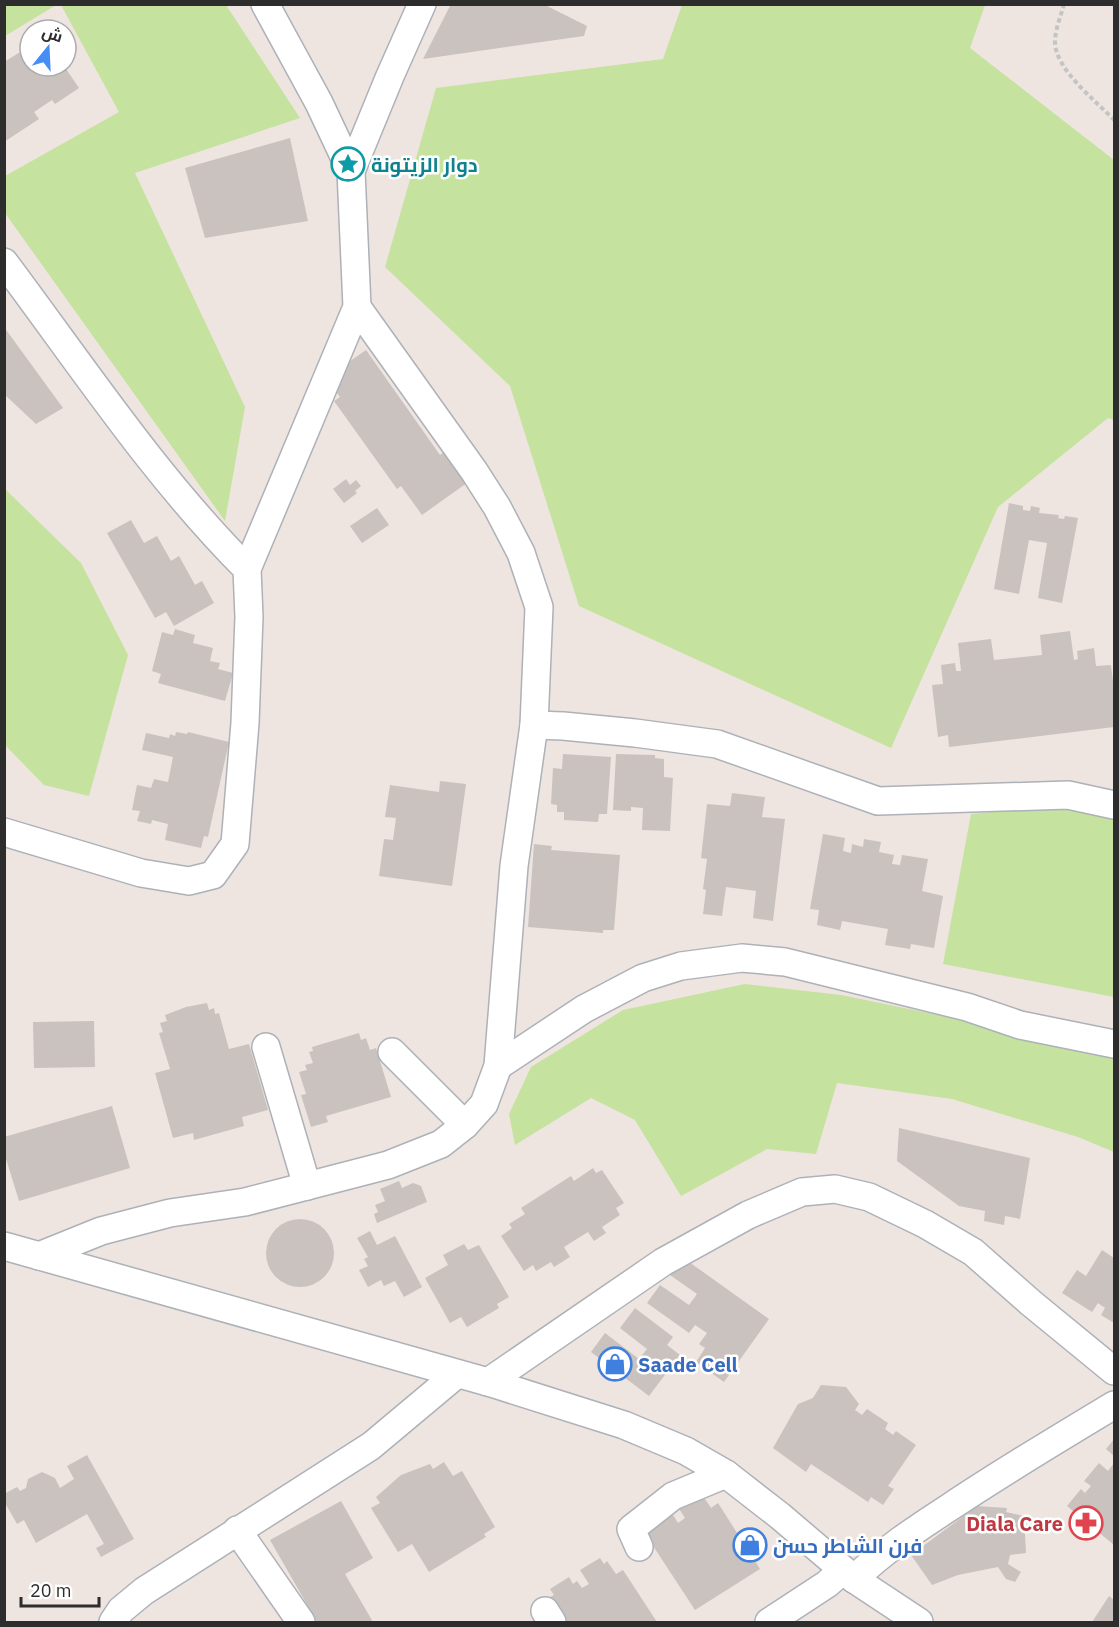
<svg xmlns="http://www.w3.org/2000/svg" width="1119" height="1627" viewBox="0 0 1119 1627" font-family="'IBM Plex Sans',Cairo,sans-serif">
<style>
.green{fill:#c5e29e}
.building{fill:#c9c2bf}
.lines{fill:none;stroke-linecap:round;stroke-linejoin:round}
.minor-casing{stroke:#adb1b8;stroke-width:30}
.path{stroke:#c4c4c4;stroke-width:4;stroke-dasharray:4.5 3;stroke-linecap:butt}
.minor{stroke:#fff;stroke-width:27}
.labels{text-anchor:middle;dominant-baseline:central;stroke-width:5;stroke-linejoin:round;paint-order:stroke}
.culture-label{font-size:20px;font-weight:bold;fill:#0d838f;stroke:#fff;text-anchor:start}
.shop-label{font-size:20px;font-weight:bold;fill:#366cbe;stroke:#fff;text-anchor:start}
.health-label{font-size:20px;font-weight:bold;fill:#be3a42;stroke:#fff;text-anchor:end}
</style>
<rect width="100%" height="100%" fill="#eee5e0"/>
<g class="green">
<polygon points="5,4 56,4 56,5 5,36"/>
<polygon points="61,5 226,5 300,118 135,173 245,407 225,521 5,213 5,176 119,112"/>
<polygon points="682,5 985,5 970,48 1114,160 1114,420 1108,418 998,507 891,748 579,606 510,386 385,267 436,88 663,59"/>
<polygon points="5,489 81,563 128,655 89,796 44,785 5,745"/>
<polygon points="1043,807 1114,816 1114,997 943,964 971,814"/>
<polygon points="745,984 841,995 1114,1051 1114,1152 1078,1137 952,1099 837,1083 816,1154 767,1149 681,1196 635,1120 591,1098 515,1145 509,1114 531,1067 623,1010"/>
</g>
<g class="building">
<polygon points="451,4 543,4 587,26 584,36 423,59"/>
<polygon points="30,46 30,66 64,66 79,88 55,104 52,100 34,112 39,119 4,142 4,62"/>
<polygon points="290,138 308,221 205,238 185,168"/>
<polygon points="4,327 63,408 36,424 4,394"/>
<polygon points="366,350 440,455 448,449 471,480 422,515 401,486 397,489 334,401 340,397 332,386 333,373"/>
<polygon points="346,479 350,485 356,480 361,486 355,491 357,493 344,503 333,489"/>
<polygon points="1009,503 1023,506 1023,510 1030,511 1031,506 1040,508 1039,513 1059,515 1058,518 1064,519 1065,516 1078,518 1062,603 1038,598 1047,543 1029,540 1019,594 994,589"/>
<polygon points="377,508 389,525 362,543 350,526"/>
<polygon points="131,520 144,543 157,536 171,561 179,556 195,585 202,581 214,603 174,626 166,612 155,618 107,533"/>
<polygon points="175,629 195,635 193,643 213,648 210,661 220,663 218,669 233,673 225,701 158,683 161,674 152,671 162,632 173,635"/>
<polygon points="1070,631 1074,660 1078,659 1077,651 1094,648 1096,666 1111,665 1114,690 1114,727 949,747 948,735 938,737 932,685 943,684 941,665 955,663 956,671 961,671 958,643 991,639 994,660 1042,655 1040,635"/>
<polygon points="176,732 187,734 188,732 229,742 208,837 204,836 201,848 165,840 168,824 152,820 151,824 137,821 140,811 132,810 137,785 151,788 154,779 168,782 173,757 142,750 146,733 169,738 170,734 175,736"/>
<polygon points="563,754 611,757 607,814 599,814 598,822 564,820 564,812 557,812 557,805 551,804 553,768 562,769"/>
<polygon points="616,754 655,755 655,758 664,759 664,777 673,778 670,831 642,830 643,808 631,807 631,811 613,810"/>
<polygon points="440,781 466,784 452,886 379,876 384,839 393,840 396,818 385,817 390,785 439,792"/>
<polygon points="732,793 765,797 762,817 785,819 773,921 753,918 756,891 726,887 722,916 703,914 706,890 703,889 707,859 701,858 707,804 730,806"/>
<polygon points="823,834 845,838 843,851 851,853 852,844 863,847 864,839 881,842 879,852 894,855 892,864 900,865 902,855 928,859 922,891 943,896 934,948 911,944 910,949 885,945 888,929 842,921 840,930 817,925 819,910 810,909"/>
<polygon points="534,844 552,846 551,850 620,855 614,930 603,930 603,933 528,927"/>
<polygon points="207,1003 209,1010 214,1008 215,1014 219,1013 229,1049 249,1044 268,1110 242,1117 244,1126 194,1140 193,1133 173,1138 155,1073 170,1069 159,1033 163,1032 160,1023 167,1021 165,1015 186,1007"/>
<polygon points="94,1021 95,1067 34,1068 33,1022"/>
<polygon points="359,1033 361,1040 366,1038 370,1050 376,1048 391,1097 326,1116 328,1122 311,1127 301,1095 306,1094 299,1072 307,1070 305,1065 313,1063 309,1052 313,1051 312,1047"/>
<polygon points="112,1106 130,1168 19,1201 4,1152 4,1137"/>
<polygon points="899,1128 1030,1158 1020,1219 1005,1216 1004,1225 984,1221 985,1211 959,1206 897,1161"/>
<polygon points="593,1168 596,1173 602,1170 624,1203 616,1208 620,1215 602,1227 606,1233 594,1241 588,1232 564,1247 570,1257 554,1267 551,1262 536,1271 533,1265 524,1271 501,1236 512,1228 509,1224 525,1214 521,1208 571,1176 574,1181"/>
<polygon points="399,1181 402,1188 413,1183 421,1186 427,1202 377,1223 374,1214 378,1212 375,1205 385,1201 380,1189"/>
<circle cx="300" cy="1253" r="34"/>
<polygon points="370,1231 377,1245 395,1236 422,1287 404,1297 395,1281 384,1286 381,1280 368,1287 359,1270 368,1266 364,1259 368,1257 357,1238"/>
<polygon points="464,1244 468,1250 479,1245 509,1297 497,1304 499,1308 467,1327 461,1317 450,1323 425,1278 448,1265 443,1255"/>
<polygon points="1102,1250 1114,1258 1114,1323 1101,1315 1105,1308 1098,1303 1092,1312 1062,1293 1077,1270 1086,1276"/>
<polygon points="682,1257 769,1319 724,1382 696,1362 705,1348 699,1344 707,1333 695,1325 689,1333 647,1303 660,1285 689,1305 697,1294 670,1275"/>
<polygon points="635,1308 673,1337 667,1345 680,1355 649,1396 591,1352 605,1333 639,1359 647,1349 620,1328"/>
<polygon points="821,1385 846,1387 859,1404 855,1410 862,1415 867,1409 888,1423 885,1429 893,1435 896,1431 916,1445 888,1486 894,1489 883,1505 871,1497 868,1502 811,1464 806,1472 773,1448 798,1404 813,1398"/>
<polygon points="1114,1439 1114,1456 1106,1449"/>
<polygon points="87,1455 134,1539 101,1557 96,1548 104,1544 87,1514 36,1543 24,1520 17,1524 4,1501 4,1494 17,1487 20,1491 26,1488 28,1479 42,1472 55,1478 60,1488 74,1479 67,1466"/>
<polygon points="444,1462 453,1476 462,1471 495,1527 484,1534 486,1537 429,1572 412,1544 398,1552 371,1508 380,1503 376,1497 401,1475 430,1464 433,1469"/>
<polygon points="1099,1463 1108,1471 1114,1463 1114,1545 1067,1506 1081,1489 1085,1493 1091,1486 1084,1481"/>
<polygon points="703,1496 711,1508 718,1503 760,1569 695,1610 644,1532 665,1511 669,1518 673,1515 678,1523 685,1518 676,1504"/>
<polygon points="341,1501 373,1558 345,1574 373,1622 317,1622 270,1540"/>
<polygon points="977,1506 1007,1508 1006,1512 1024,1516 1026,1553 1010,1555 1008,1564 1021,1572 1015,1582 1006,1579 998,1567 958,1575 932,1585 911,1555"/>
<polygon points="600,1558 604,1564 607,1561 616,1574 623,1570 657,1622 565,1622 548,1598 554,1595 550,1589 569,1577 573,1584 577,1581 582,1588 589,1584 580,1570"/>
<polygon points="1109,1596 1114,1600 1114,1622 1092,1622"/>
</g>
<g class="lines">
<g class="minor-casing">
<g id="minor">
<polyline points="265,4 319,103 351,171"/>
<path d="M 4,262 C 82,366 155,477 247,569 L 249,617 L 245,723 L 235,844 L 213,875 L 189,881 L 141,873 L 4,832"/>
<polyline points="247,569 357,307 351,171 390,76 422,4"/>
<polyline points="534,725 563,726 635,733 717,744 878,801 1068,795 1114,805"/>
<polyline points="266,1047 307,1186"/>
<polyline points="392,1052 465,1125"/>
<polyline points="498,1066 584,1009 643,978 681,966 742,958 785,962 967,1007 1020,1025 1114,1044"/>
<polyline points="4,1246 488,1382 624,1425 686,1451 726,1474 780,1516 854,1579 919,1622"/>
<polyline points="39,1256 101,1231 170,1213 245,1202 307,1186 388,1165 441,1144 465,1125 484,1104 498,1066 514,866 534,725 539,607 521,553 497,507 474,471 357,307"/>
<polyline points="488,1382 663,1262 748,1215 802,1192 835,1189 869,1197 925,1224 973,1252 1031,1303 1114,1371"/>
<polyline points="237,1530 301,1622"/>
<polyline points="639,1547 631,1529 673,1496 726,1474"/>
<path d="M 854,1579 C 883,1551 916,1529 950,1507 C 1004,1471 1059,1438 1114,1405"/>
<polyline points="545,1611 552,1622"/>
<polyline points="113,1622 121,1610 144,1591 371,1446 457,1374"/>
<polyline points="769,1622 827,1584 843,1570"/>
</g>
</g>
<path class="path" d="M 1064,4 C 1061,16 1055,29 1055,42 C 1055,69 1096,101 1114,120"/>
<use href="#minor" class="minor"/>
</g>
<defs>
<g id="sight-ring" transform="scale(1.725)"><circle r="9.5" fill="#fff" stroke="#0f9aa8" stroke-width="1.5"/><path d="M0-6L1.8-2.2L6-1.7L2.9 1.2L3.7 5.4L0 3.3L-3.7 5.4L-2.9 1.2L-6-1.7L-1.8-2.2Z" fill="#0f9aa8"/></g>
<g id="shop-ring" transform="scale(1.725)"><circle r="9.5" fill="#fff" stroke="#3f7fe0" stroke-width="1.5"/><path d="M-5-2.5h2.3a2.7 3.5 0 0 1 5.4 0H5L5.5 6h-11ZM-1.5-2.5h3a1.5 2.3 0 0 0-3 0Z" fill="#3f7fe0"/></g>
<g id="pharmacy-ring" transform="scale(1.725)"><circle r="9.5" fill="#fff" stroke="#e0444e" stroke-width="1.5"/><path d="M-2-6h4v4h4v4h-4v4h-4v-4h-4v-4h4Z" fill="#e0444e"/></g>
</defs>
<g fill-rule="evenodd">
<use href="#sight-ring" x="348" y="164"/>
<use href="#shop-ring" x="615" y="1364"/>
<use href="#pharmacy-ring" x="1086" y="1523"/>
<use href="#shop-ring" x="750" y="1545"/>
</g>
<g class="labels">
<g class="culture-label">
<text x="371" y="164">دوار الزيتونة</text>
</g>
<g class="shop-label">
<text x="638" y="1364">Saade Cell</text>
<text x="773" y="1545">فرن الشاطر حسن</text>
</g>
<g class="health-label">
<text x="1063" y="1523">Diala Care</text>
</g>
</g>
<rect width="1119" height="1627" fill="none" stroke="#2d2d2d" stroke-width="12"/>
<g transform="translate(48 48) rotate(18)"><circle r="28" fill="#ffffff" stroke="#ababab" stroke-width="1.5"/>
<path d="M0-4.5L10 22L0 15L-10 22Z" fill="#468ef5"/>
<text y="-9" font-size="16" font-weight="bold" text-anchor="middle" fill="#2d2d2d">ش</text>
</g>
<path d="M21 1597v9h78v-9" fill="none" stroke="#2d2d2d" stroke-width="3"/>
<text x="30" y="1597" font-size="18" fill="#2d2d2d" stroke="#ffffff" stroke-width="4.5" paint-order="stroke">20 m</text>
</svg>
